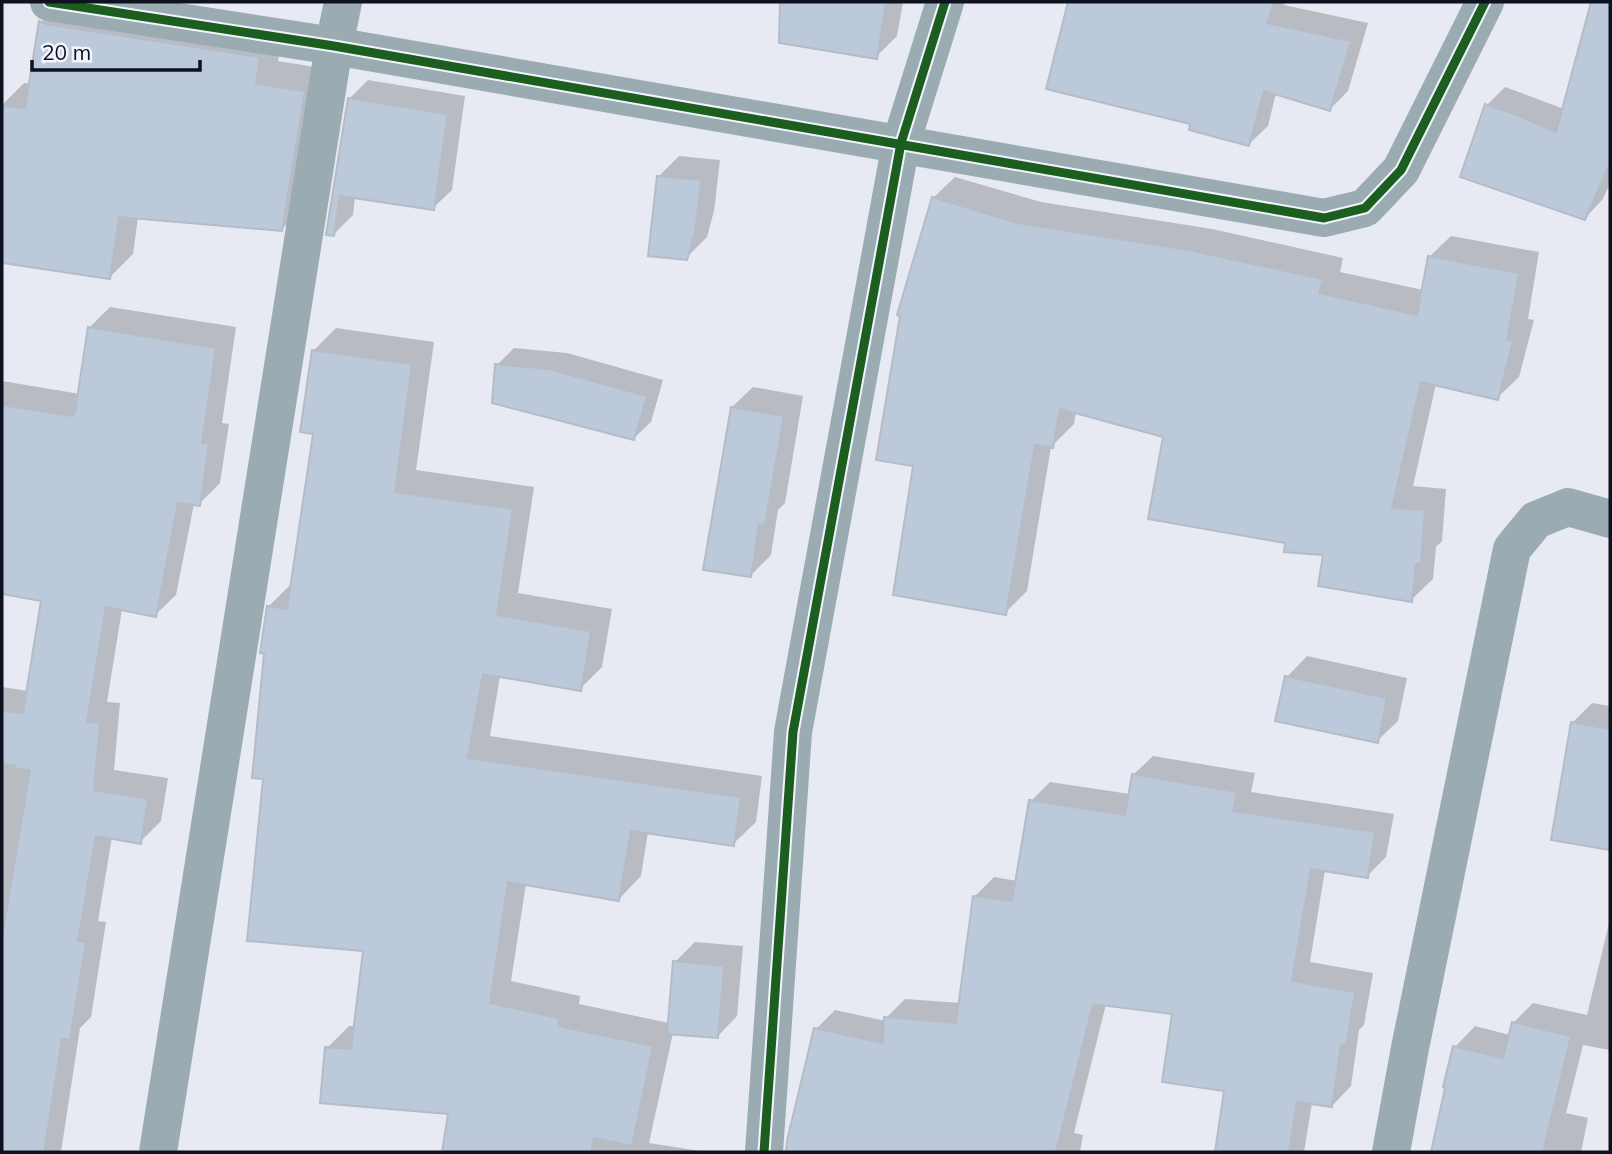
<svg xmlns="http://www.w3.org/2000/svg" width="1612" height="1154" viewBox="0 0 1612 1154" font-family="Mulish,sans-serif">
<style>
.shadow{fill:#0003}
.building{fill:#bbc9da;stroke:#b5bcc6;stroke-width:2}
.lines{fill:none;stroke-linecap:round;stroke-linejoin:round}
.street{stroke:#9aacb2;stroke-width:38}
.cycleway-casing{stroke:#f2f4fd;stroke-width:13}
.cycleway{stroke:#1b5e20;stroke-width:9}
</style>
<rect width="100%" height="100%" fill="#e7eaf3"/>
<g class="shadow">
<polygon points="61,2 283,34 278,61 327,69 305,206 282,229 138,217 133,254 110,277 2,262 2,105 24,83 31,84 41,22"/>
<polygon points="782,2 903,2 897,36 876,57 781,41"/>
<polygon points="1070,2 1285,2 1284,5 1368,23 1348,91 1330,109 1276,93 1268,126 1249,144 1193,123 1048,88"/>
<polygon points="1593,2 1610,2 1610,183 1603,199 1585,218 1487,105 1505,87 1564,109"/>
<polygon points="368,80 465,96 452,190 433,208 355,197 353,215 334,234 349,99"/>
<polygon points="679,156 720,160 714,211 707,237 686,258 658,177"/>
<polygon points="955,177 1041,202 1212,229 1343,258 1340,272 1423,290 1429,257 1451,236 1539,252 1528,319 1534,320 1519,377 1497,398 1436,384 1413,486 1446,489 1442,541 1436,547 1433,579 1411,600 1325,554 1287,542 1165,436 1076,412 1074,424 1051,447 1027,591 1005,613 915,465 933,198"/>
<polygon points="110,307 236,327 222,423 229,424 220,483 199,504 194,504 176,595 155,615 122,609 107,702 120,703 114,770 168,778 161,821 140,842 112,837 98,921 106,922 91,1017 80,1028 61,1152 2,1152 2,687 28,691 43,600 2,592 2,381 80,394 89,328"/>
<polygon points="336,328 434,342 416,470 534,487 518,593 612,609 602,667 580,689 500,676 490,736 762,776 756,822 733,844 648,832 641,876 619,899 526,884 511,981 580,996 579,1004 669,1023 675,962 695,942 743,946 737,1016 717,1037 673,1033 649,1143 707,1152 444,1152 450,1113 327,1048 349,1026 356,1026 365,950 265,778 269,606 291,584 315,432 314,350"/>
<polygon points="514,348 567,353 663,380 651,422 634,438 497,365"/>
<polygon points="753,387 803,396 785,503 778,510 771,555 751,575 732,407"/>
<polygon points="1307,656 1407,678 1398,721 1377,741 1287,677"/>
<polygon points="1592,703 1610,706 1610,848 1553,838 1572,723"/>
<polygon points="1153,756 1255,773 1251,792 1394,814 1386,857 1367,876 1325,870 1310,962 1373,973 1364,1025 1359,1030 1351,1086 1332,1106 1312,1103 1304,1152 1217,1152 1226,1090 1174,1013 1106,1004 1074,1133 1083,1135 1080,1152 788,1152 789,1126 793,1122 816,1029 835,1010 886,1021 886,1018 905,999 961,1003 975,896 994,877 1017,881 1031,801 1050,782 1130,794 1133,775"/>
<polygon points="1610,919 1610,1050 1583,1045 1566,1113 1588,1118 1581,1152 1432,1152 1455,1047 1475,1026 1510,1035 1513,1023 1533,1003 1587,1015"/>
</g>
<g class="building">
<polygon points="780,2 886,2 877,59 779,43"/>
<polygon points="1068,2 1274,2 1267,23 1351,41 1330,111 1264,91 1249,146 1189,130 1190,124 1046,89"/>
<polygon points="1591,2 1610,2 1610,163 1585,220 1460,177 1485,104 1517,115 1556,132"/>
<polygon points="39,21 46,24 260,57 256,84 305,91 282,231 119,217 110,279 2,263 2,106 25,108"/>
<polygon points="348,98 448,114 434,210 340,196 334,236 326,235"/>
<polygon points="657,176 701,180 695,233 687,260 648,256"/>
<polygon points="932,197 1018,223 1189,250 1323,279 1319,293 1417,315 1428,256 1519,273 1507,340 1513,341 1498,400 1421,382 1392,508 1425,510 1421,564 1416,564 1412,602 1318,586 1323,555 1284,552 1285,543 1148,519 1163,437 1060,409 1053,448 1035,445 1006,615 893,595 913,466 876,460 900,316 897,315"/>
<polygon points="88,327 216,348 202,443 209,444 200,506 178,503 156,617 106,607 87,722 100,723 94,790 148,799 141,844 96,836 78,941 86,942 70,1040 62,1039 44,1152 2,1152 2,937 30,770 14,769 15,766 2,764 2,710 23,713 41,601 2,594 2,405 73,416 74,412 75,412"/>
<polygon points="312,350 412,364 395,492 513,509 497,615 591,631 581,691 483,674 468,758 741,797 734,846 631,831 619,901 508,882 490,1003 559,1018 558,1026 653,1046 632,1146 594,1138 591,1152 442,1152 448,1114 320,1103 325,1047 351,1049 363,951 247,941 263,779 252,778 264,654 260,653 267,606 287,609 313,434 300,432"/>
<polygon points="495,364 549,369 647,396 634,440 492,403"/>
<polygon points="731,407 784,416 765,525 759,524 751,577 703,570"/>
<polygon points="1285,676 1387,698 1378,743 1275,721"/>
<polygon points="1571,722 1610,729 1610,850 1551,840"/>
<polygon points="1132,774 1237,792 1233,811 1375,832 1368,878 1311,869 1292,981 1355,992 1346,1046 1341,1045 1332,1107 1297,1102 1289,1152 1215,1152 1224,1091 1162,1082 1172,1014 1093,1004 1056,1152 786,1152 787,1141 814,1028 883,1043 884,1017 956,1023 973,896 1012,901 1029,800 1125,815"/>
<polygon points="673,961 724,966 718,1038 667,1034"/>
<polygon points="1512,1022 1571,1036 1543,1152 1431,1152 1445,1088 1443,1087 1453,1046 1503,1058"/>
</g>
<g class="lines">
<g class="street">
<polyline points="49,2 334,46 1324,218 1365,208 1401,170 1485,2"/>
<polyline points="158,1152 334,46 343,2"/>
<polyline points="764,1152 793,732 901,143 945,2"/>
<polyline points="1391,1152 1410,1048 1512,549 1536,520 1568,507 1610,519"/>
</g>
<g class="cycleway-casing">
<g id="cycleway">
<polyline points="49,2 334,46 1324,218 1365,208 1401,170 1485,2"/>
<polyline points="764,1152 793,732 901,143 945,2"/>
</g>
</g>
<use href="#cycleway" class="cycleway"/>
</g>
<rect width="1612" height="1154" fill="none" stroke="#0e1220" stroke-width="7"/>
<path d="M32 60v10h168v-10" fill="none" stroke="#0e1220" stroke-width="3.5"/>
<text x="42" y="60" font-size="21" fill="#0e1220" stroke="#f2f4fd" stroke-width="5" paint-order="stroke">20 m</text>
</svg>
